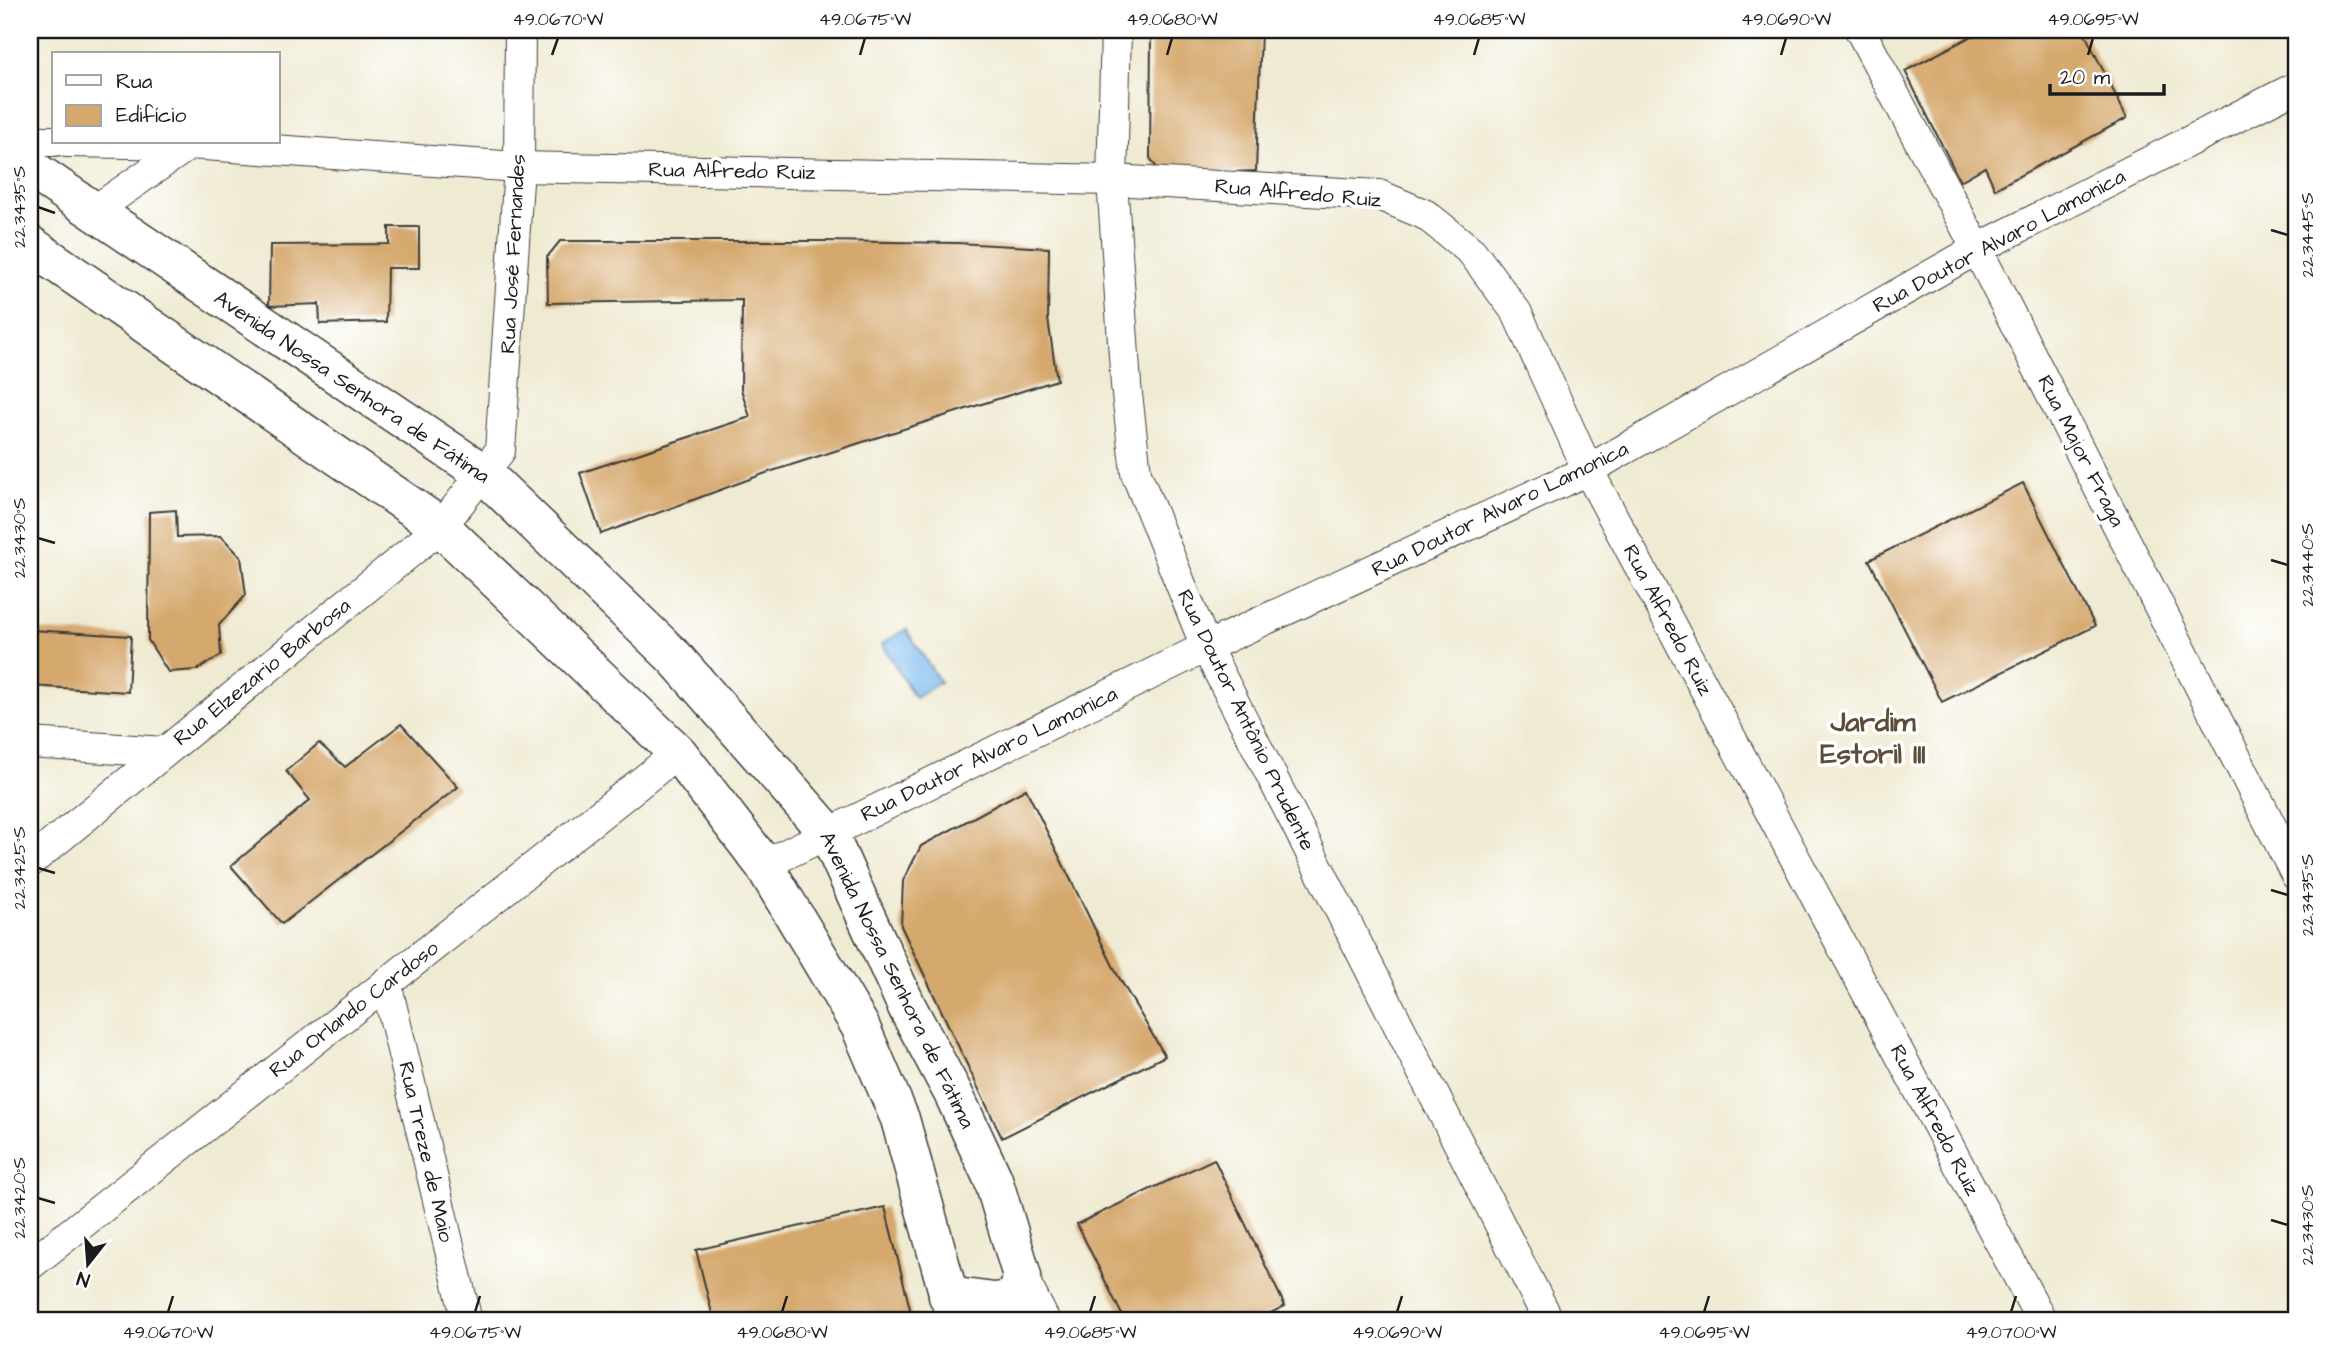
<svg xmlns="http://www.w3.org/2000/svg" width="2326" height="1351" viewBox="0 0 2326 1351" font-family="'Architects Daughter',sans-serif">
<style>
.water{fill:#7ab9ee;stroke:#4b6a85;stroke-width:2}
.building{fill:#d5a86d}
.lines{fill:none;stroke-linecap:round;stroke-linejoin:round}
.street-casing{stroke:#3c3b37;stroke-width:32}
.secondary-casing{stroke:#3c3b37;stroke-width:41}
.street{stroke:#fff;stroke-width:30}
.secondary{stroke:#fff;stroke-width:38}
.ticks{fill:none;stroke:#1c1c1c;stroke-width:2.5}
.labels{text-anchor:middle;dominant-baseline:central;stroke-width:7;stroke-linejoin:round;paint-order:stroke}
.street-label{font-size:21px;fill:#1c1c1c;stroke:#fff}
.district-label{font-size:28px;font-weight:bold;fill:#5d4d38;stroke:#fff}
.neatline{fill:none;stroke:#1c1c1c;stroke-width:2.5}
.ticks-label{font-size:18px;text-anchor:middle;fill:#1c1c1c}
</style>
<rect width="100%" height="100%" fill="#fff"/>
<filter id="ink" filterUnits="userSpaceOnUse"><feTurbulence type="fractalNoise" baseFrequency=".0143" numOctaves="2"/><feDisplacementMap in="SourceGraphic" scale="14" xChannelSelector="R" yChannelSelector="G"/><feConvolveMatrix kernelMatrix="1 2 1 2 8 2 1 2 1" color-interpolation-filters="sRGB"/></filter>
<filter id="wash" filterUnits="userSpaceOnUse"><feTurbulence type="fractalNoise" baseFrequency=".00686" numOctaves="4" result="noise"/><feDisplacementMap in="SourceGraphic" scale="28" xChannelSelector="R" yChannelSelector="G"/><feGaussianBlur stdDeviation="1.57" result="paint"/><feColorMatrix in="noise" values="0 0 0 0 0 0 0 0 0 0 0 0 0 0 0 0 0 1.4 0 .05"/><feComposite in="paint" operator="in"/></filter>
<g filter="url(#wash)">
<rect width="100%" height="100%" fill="#efead2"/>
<polygon class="water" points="906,629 940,682 915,698 882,644"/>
<g id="blocks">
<g class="building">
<polygon points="1151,30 1261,30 1256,171 1162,175 1150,158"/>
<polygon points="1983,30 2083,30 2127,118 1995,189 1985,167 1960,181 1905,71"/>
<polygon points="389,227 419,227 419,268 387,268 386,322 320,324 319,304 269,306 270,245 389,244"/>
<polygon points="560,241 821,241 957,243 1049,248 1048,319 1057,380 766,473 601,534 580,473 750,417 741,389 742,300 548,303 547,257"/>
<polygon points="2023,483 2095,626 1942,702 1869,560"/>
<polygon points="176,510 177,537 221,536 241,557 246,595 219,625 221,655 197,670 168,672 148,640 149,512"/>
<polygon points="30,630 131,636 128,692 30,686"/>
<polygon points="401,724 458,787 282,924 231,866 310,800 286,771 319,743 345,767"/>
<polygon points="1026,789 1117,974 1165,1056 1002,1138 901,926 903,881 921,846"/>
<polygon points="1214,1159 1285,1306 1254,1321 1125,1321 1077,1224"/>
<polygon points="885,1207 913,1321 714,1321 696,1250"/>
</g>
</g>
</g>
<g filter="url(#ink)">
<use href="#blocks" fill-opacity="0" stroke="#3c3b37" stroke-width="2"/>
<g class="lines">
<g class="street-casing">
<g id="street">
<polyline points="1116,30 1112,180 1126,385 1136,473 1206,647 1549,1321"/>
<polyline points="1860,30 1977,249 2296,875"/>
<polyline points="30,141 54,141"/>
<polyline points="67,142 190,144 519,167 1112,180 1379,195 1426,215 1472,252 1517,313 1588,470 2042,1321"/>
<polyline points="94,211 190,144"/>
<polyline points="30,743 164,752"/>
<polyline points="30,862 441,527 500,451 519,167 520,30"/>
<polyline points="764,865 1206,647 1588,470 1977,249 2296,87"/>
<polyline points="386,983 467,1321"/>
<polyline points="30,1265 678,753"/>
<polyline points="1022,1276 1045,1321"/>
</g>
</g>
<g class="secondary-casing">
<g id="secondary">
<polyline points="30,168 483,473 675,658 828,833 908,1009 953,1093 993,1179 1022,1276 1013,1321"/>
<polyline points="30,245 441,527 678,753 764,865 860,1026 900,1119 956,1321"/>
<polyline points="948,1296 994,1302 1017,1299"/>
</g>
</g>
<use href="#street" class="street"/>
<use href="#secondary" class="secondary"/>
</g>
</g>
<path class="ticks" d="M 552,55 L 558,38M 860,55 L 865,38M 1167,55 L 1172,38M 1474,55 L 1479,38M 1781,55 L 1786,38M 2088,55 L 2093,38M 38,207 L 55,213M 2271,230 L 2288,235M 38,538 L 55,543M 2271,560 L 2288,565M 38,868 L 55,873M 2271,890 L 2288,895M 38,1198 L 55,1203M 2271,1220 L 2288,1225M 168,1312 L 173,1296M 475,1312 L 480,1296M 782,1312 L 787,1296M 1090,1312 L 1095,1296M 1397,1312 L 1402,1296M 1704,1312 L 1709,1296M 2011,1312 L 2016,1296"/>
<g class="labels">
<g class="street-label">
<text transform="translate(732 171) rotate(1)">Rua Alfredo Ruiz</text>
<text transform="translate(1298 193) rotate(5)">Rua Alfredo Ruiz</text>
<text transform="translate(1999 241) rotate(-28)">Rua Doutor Alvaro Lamonica</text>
<text transform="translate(513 254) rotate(-87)">Rua José Fernandes</text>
<text transform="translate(352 387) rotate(34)">Avenida Nossa Senhora de Fátima</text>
<text transform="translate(2081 451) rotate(63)">Rua Major Fraga</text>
<text transform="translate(1500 509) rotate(-26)">Rua Doutor Alvaro Lamonica</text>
<text transform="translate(1668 620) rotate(62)">Rua Alfredo Ruiz</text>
<text transform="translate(262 672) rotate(-39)">Rua Elzezario Barbosa</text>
<text transform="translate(1246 720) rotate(64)">Rua Doutor Antônio Prudente</text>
<text transform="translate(989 754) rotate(-26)">Rua Doutor Alvaro Lamonica</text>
<text transform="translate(897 980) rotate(64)">Avenida Nossa Senhora de Fátima</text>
<text transform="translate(354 1009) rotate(-38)">Rua Orlando Cardoso</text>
<text transform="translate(1935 1120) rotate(62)">Rua Alfredo Ruiz</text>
<text transform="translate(426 1152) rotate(77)">Rua Treze de Maio</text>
</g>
<g class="district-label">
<text x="1873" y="722">Jardim<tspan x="1873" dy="32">Estoril III</tspan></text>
</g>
</g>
<rect width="2326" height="1351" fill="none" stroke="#fff" stroke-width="77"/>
<rect x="52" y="52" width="228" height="91" fill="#ffffff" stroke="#a4a4a4" stroke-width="2"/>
<rect x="66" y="75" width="35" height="10" fill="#ffffff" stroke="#a4a4a4" stroke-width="2"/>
<text x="116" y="88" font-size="21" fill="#1c1c1c">Rua</text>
<rect x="66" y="105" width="35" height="21" fill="#d5a86d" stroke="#a4a4a4" stroke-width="2"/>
<text x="116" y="122" font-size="21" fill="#1c1c1c">Edifício</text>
<g transform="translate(88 1264) rotate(197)" stroke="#ffffff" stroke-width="5" paint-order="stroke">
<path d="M0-5L12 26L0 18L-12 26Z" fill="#1c1c1c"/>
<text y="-10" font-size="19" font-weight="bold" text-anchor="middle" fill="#1c1c1c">N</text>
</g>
<path d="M2050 84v10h114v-10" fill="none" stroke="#1c1c1c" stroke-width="3.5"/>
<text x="2060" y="84" font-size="21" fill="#1c1c1c" stroke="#ffffff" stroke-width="5" paint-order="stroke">20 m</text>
<rect x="38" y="38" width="2250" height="1274" class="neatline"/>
<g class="ticks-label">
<text x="558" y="25">49.0670°W</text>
<text x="865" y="25">49.0675°W</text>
<text x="1172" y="25">49.0680°W</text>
<text x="1479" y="25">49.0685°W</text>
<text x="1786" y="25">49.0690°W</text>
<text x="2093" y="25">49.0695°W</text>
<text transform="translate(19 207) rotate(-90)" y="6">22.3435°S</text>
<text transform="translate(2307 235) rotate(-90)" y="6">22.3445°S</text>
<text transform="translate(19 538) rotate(-90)" y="6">22.3430°S</text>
<text transform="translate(2307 565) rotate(-90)" y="6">22.3440°S</text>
<text transform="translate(19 868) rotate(-90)" y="6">22.3425°S</text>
<text transform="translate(2307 895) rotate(-90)" y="6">22.3435°S</text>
<text transform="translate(19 1198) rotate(-90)" y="6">22.3420°S</text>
<text transform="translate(2307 1225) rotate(-90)" y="6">22.3430°S</text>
<text x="168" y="1338">49.0670°W</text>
<text x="475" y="1338">49.0675°W</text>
<text x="782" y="1338">49.0680°W</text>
<text x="1090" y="1338">49.0685°W</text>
<text x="1397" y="1338">49.0690°W</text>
<text x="1704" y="1338">49.0695°W</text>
<text x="2011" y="1338">49.0700°W</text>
</g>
</svg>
